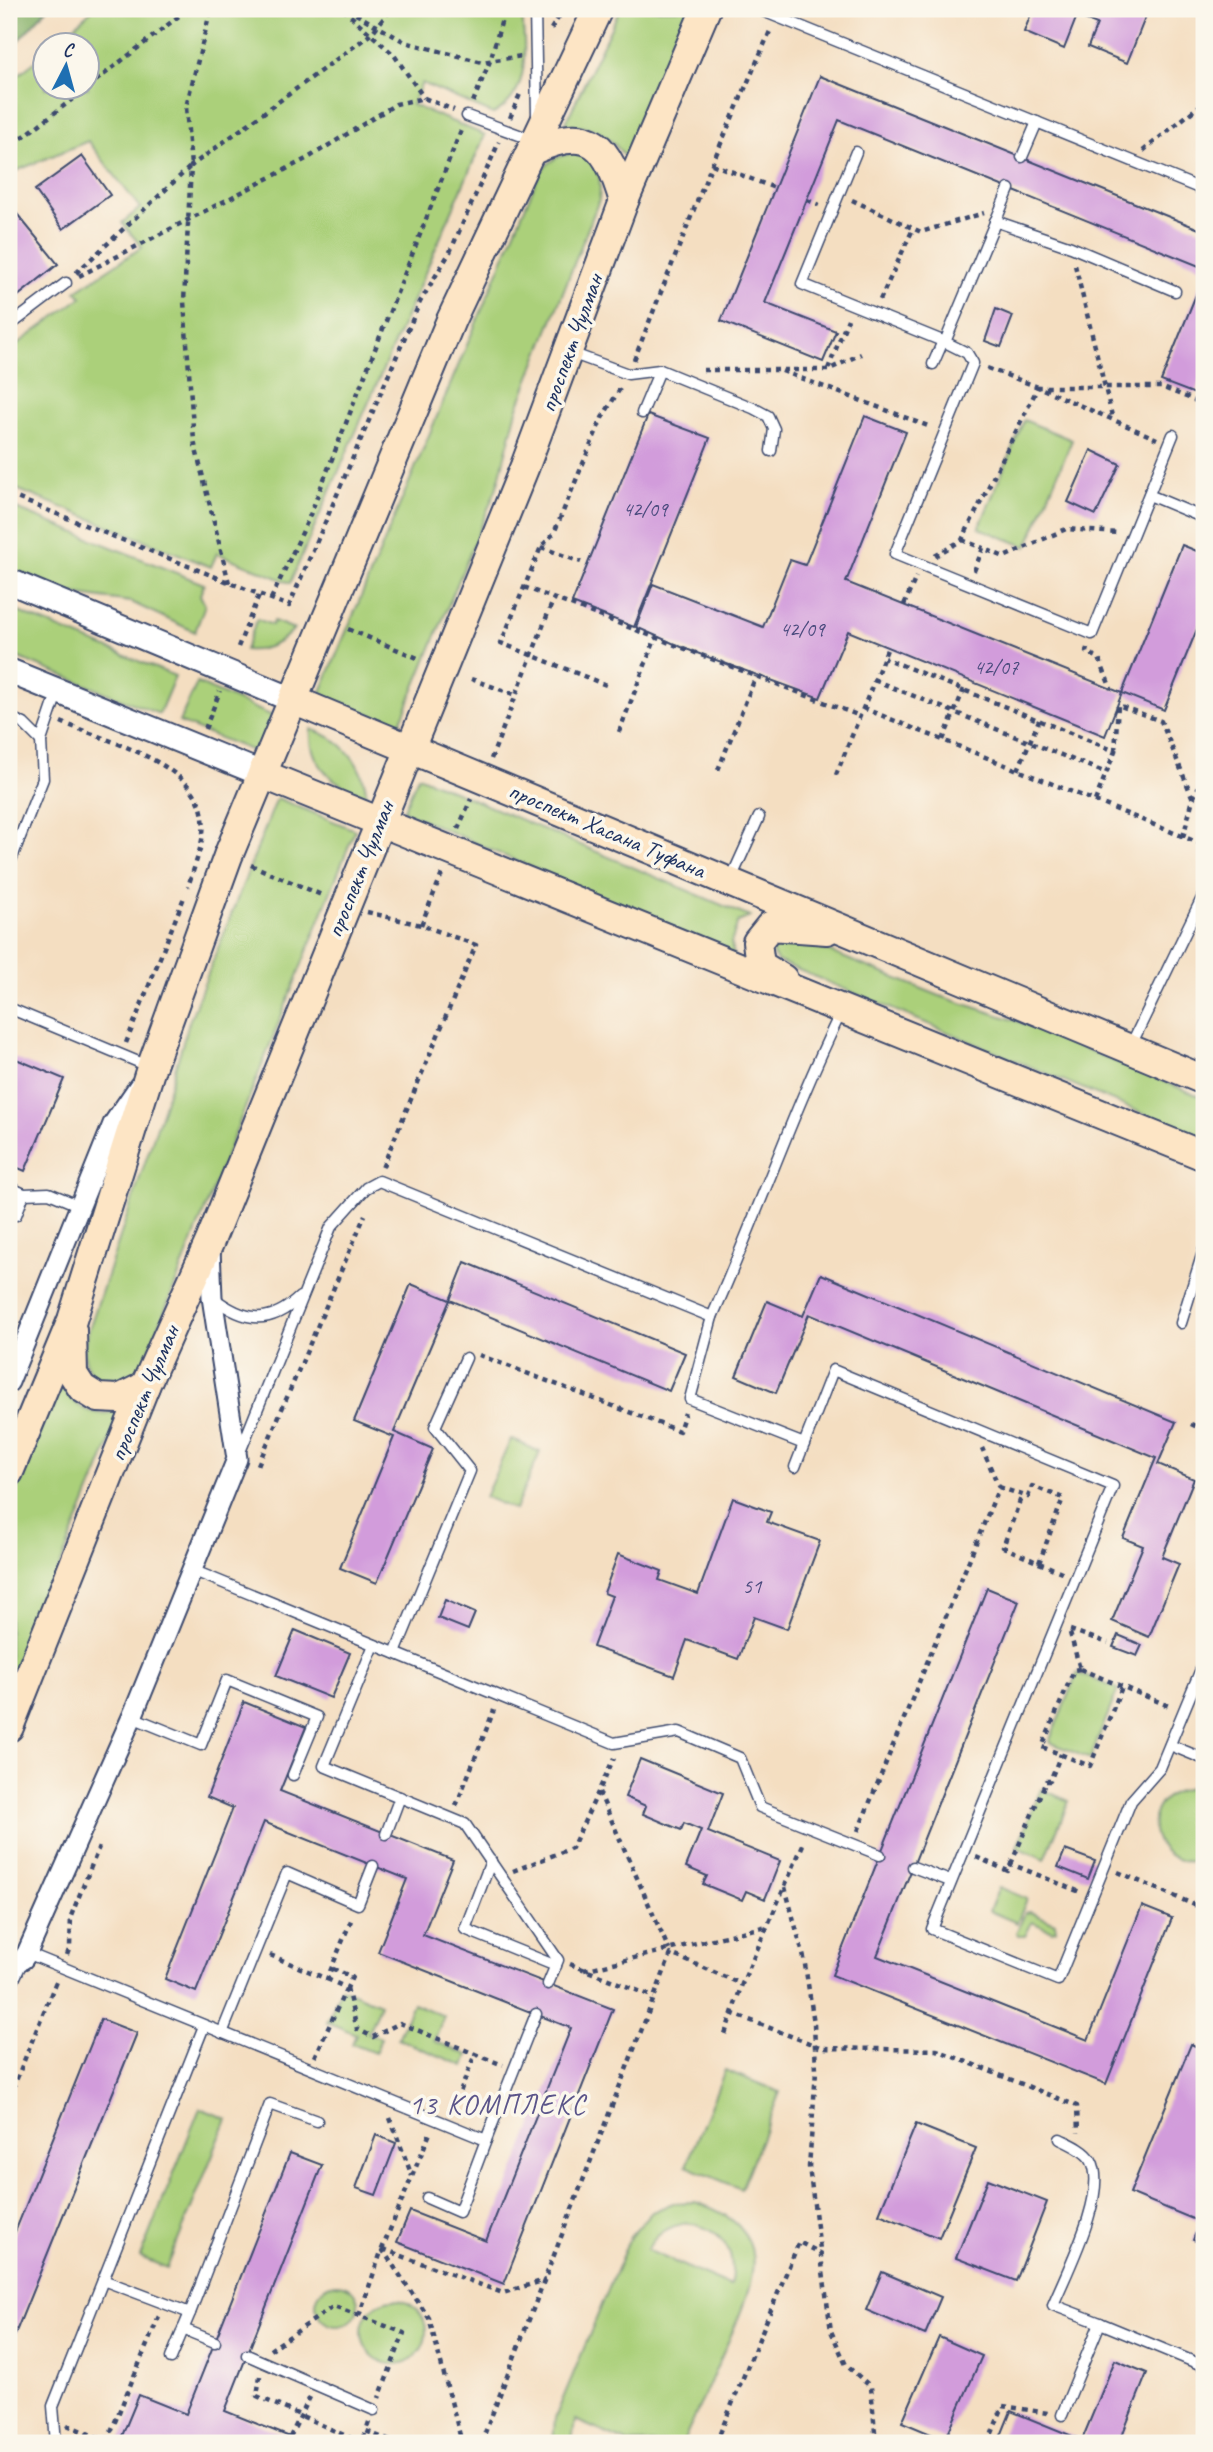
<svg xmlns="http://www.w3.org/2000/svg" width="1213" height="2452" viewBox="0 0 1213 2452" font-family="Caveat,sans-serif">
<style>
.green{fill:#abd07a;stroke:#63806c;stroke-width:2;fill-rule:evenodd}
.forest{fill:#88b26a;stroke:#527064;stroke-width:2}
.building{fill:#d29cdb}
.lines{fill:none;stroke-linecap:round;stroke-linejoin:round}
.service-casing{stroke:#3c496d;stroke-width:13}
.minor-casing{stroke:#3c496d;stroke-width:23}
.tertiary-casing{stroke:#3c496d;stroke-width:28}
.secondary-casing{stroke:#3c496d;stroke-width:32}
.path{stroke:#3c496d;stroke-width:4.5;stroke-dasharray:5 5;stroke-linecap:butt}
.service{stroke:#fff;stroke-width:10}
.minor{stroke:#fff;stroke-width:19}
.tertiary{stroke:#fff;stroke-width:24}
.secondary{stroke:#fde5c5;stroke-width:28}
.labels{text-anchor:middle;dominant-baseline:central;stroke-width:7;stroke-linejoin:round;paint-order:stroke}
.number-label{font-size:21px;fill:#494a7d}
.street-label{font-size:24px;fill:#1b2f5e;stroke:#fbf7ec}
.quarter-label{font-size:28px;letter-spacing:2px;fill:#5b558a;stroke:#fbf7ec}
</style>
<rect width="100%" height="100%" fill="#fbf7ec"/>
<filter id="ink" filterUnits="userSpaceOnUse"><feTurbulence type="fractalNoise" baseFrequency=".0143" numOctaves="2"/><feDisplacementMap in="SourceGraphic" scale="14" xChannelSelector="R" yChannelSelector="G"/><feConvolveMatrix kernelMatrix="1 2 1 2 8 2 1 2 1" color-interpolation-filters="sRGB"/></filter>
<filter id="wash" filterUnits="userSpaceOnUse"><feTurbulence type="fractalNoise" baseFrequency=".00686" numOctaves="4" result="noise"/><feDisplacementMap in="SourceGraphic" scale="28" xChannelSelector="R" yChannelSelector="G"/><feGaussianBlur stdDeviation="1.57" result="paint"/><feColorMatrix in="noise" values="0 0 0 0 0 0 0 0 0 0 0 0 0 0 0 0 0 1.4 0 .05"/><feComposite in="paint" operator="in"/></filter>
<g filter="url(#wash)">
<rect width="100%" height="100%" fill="#f4dec1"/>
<g class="green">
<path d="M 93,9 L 522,9 C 524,47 533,93 493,114 L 422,83 L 412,105 L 485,135 L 290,583 L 217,553 L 211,567 L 9,486 L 9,341 L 15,346 L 82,297 L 76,291 L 142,247 L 122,223 L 140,208 L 88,141 L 9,174 L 9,82 L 45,54 L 46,88 L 88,88 L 88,46 L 54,45 Z"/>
<path d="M 620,9 L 692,9 L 627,160 C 611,136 594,124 564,126 Z"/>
<path d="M 576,153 C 599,161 602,177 599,200 L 517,410 L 497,487 L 399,726 L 320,694 L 539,174 C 550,160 557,155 576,153 Z"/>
<polygon points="1024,420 1072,440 1027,547 979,528"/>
<polygon points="9,506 204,584 200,595 205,605 195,632 131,602 72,594 9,569"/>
<polygon points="9,608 175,676 159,714 9,654"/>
<path d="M 257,619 L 272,625 L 274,621 L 294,629 C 280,644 265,652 245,650 Z"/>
<polygon points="197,683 275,717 260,754 179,722"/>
<path d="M 311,729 C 343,739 363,763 367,796 C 335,786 308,765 311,729 Z"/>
<polygon points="418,776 750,917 738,922 731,943 734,957 403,811"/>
<path d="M 277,798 L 355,830 L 143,1366 C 116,1400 83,1387 84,1344 L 164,1106 L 189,1022 Z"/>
<polygon points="795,938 940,996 1023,1023 1204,1098 1204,1139 777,961 772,953 778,940"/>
<path d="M 59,1383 C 76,1409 91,1419 123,1410 L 9,1692 L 9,1508 Z"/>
<polygon points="511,1439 540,1452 515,1510 485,1497"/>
<polygon points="1077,1673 1118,1689 1090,1759 1049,1742"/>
<path d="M 1192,1788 L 1204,1790 L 1204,1860 C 1147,1873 1132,1794 1192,1788 Z"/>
<polygon points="1041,1789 1069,1801 1045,1859 1017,1847"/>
<polygon points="999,1887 1027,1899 1017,1923 989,1911"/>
<polygon points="1030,1912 1055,1923 1056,1930 1052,1931 1032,1922 1025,1936 1018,1936 1016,1933 1025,1913"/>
<polygon points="341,1988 380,2004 368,2033 381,2038 375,2053 352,2044 356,2034 327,2022"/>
<polygon points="413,2003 444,2016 434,2041 468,2055 464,2066 398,2039"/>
<polygon points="725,2070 780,2092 741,2189 686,2166"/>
<polygon points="200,2108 227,2119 167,2268 140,2257"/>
<path d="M 695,2202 C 782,2230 752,2286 725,2349 C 711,2381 697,2412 683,2443 L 629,2443 L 575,2420 L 572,2443 L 553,2443 L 555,2418 L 630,2237 L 652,2212 L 673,2203 ZM 688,2223 C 722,2229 738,2252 730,2286 L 647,2250 C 657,2233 668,2226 688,2223 Z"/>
<circle cx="337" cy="2305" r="21"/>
<circle cx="394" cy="2332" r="32"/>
</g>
<polygon class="forest" points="9,9 47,9 9,51"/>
<g id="blocks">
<g class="building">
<polygon points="1033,9 1140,9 1147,13 1127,63 1088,47 1097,24 1077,16 1064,49 1024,32"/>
<polygon points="820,76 1204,231 1204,268 839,120 765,303 836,331 823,362 721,321"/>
<polygon points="82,156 110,195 63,229 35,190"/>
<polygon points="13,209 58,264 18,296 9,284 9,212"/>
<polygon points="1204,275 1204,370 1195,394 1161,381"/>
<polygon points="996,309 1013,316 1001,347 985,341"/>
<polygon points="648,415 710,438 634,627 572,603"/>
<polygon points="865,416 906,432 846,582 1122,693 1105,736 848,631 820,698 686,649 636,627 653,584 763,627 790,560 805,565"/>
<polygon points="1091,450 1120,464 1096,515 1068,502"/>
<polygon points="1182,545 1204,554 1204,612 1164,710 1122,693"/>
<polygon points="9,1056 64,1079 25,1171 9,1164"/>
<polygon points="465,1262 685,1353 669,1391 450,1300"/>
<polygon points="821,1274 1176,1422 1158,1464 1194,1479 1162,1557 1179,1564 1149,1637 1112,1621 1143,1546 1123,1538 1156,1458 809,1314 776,1393 736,1376 767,1301 803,1316"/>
<polygon points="411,1284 450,1300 394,1432 433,1449 377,1583 340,1568 394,1437 354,1421"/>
<polygon points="733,1498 771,1512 767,1522 820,1541 787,1629 754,1617 738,1659 687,1640 674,1676 593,1647 612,1596 604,1593 618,1554 662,1571 659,1580 698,1594"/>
<polygon points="987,1588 1019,1601 877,1956 1088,2040 1142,1906 1172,1918 1106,2084 832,1975"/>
<polygon points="445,1600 475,1613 468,1630 438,1618"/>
<polygon points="295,1630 350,1653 331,1698 276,1676"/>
<polygon points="1118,1635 1142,1645 1137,1656 1113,1647"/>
<polygon points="244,1702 306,1727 280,1791 453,1860 423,1935 613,2009 504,2284 397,2242 410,2211 486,2241 571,2028 378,1952 407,1879 264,1822 196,1992 165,1979 233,1808 207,1797"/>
<polygon points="640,1759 723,1793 708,1832 780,1861 765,1899 746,1891 742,1900 703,1884 707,1876 686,1867 701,1830 684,1823 681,1830 643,1814 646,1806 625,1797"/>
<polygon points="1065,1850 1095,1861 1088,1879 1058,1867"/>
<polygon points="101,2019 137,2033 9,2349 9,2247"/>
<polygon points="1191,2044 1204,2050 1204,2244 1193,2240 1200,2222 1130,2193"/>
<polygon points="916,2124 976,2148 939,2238 879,2214"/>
<polygon points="376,2135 396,2143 376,2195 356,2188"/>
<polygon points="290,2153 322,2165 225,2411 305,2443 119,2443 139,2395 186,2414"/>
<polygon points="988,2179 1047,2202 1016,2281 956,2258"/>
<polygon points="882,2272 941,2297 925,2335 866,2310"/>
<polygon points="939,2337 982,2356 945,2440 902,2422"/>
<polygon points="1115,2360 1147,2373 1119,2443 998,2443 1011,2411 1082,2440"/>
</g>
</g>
</g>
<g filter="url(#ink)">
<use href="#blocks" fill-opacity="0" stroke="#3c496d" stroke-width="2"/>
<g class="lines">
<g class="service-casing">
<g id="service">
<polyline points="535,9 537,117"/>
<polyline points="758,9 1204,190"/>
<polyline points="467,116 533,140"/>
<polyline points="856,152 802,284 945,342 967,353 973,363 895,554 1092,634 1173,435"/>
<polyline points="1022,157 1037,122"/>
<polyline points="995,221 1071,247 1175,291"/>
<polyline points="9,326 66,283"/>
<polyline points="945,342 1009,189"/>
<polyline points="571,353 628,374 660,370 753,408 768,416 774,429 771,451"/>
<polyline points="933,364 943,341"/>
<polyline points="642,413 660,370"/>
<polyline points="1149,495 1204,518"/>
<polyline points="9,717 24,724 41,741"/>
<polyline points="9,865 43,779 41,741 58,691"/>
<polyline points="730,881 759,817"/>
<polyline points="9,1008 148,1066"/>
<polyline points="1131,1045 1204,894"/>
<polyline points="9,1187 24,1194 49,1193 80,1206"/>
<polyline points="16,1215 24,1194"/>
<path d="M 212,1297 C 245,1322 269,1326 300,1297"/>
<polyline points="712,1317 690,1399 804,1444 833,1370 1113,1486 932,1929 1058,1980 1131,1801 1160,1768 1204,1662"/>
<polyline points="1181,1323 1204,1249"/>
<path d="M 240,1452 L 331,1227 L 366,1188 L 379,1181 L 712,1317 C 757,1216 793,1110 842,1010"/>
<polyline points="795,1467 804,1444"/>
<polyline points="192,1570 614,1743 679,1732 740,1758 760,1807 880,1855"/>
<polyline points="374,1645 324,1766 465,1824 558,1960 548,1984"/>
<polyline points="395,1653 470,1471 435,1427 466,1358"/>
<polyline points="132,1717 201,1745 227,1680 317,1717 293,1775"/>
<polyline points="1170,1745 1204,1759"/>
<polyline points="386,1834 400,1797"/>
<polyline points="491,1861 465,1929 556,1966"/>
<polyline points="913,1867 950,1881"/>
<polyline points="27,1953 486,2140 536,2014"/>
<polyline points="9,1990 23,1960"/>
<polyline points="222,2033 287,1873 358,1904 373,1866"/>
<path d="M 1060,2139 C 1070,2144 1085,2150 1091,2160 C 1109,2191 1066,2273 1053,2305 L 1100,2323"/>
<polyline points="427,2198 459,2212 486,2140"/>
<polyline points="103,2280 190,2313 270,2104 317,2121"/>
<polyline points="183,2329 215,2342"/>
<polyline points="247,2355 374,2410"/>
<polyline points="171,2358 190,2313"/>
<polyline points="1062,2415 1100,2323 1204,2366"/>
<polyline points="56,2443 53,2406 204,2026"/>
</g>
</g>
<g class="minor-casing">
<g id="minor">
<polyline points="9,1382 113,1124 139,1086"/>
<polyline points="9,1965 23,1959 27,1953 132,1717 237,1459 212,1297 210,1248"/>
</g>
</g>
<g class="tertiary-casing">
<g id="tertiary">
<polyline points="9,581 293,700"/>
<polyline points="9,671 262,774"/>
</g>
</g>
<g class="secondary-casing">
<g id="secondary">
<path d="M 533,150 C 593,123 607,146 624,201"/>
<polyline points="293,700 1204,1080"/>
<polyline points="262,774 1204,1156"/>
<polyline points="783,979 760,965 757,942 770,926 827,930"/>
<polyline points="72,1330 73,1374 82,1388 98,1398 119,1399 145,1386"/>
<polyline points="9,1472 72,1320 151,1068 228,856 451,320 598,9"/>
<polyline points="9,1727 145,1386 210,1241 525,466 624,201 706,9"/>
</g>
</g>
<g class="path">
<polyline points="343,9 394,55 424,98"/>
<polyline points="347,9 405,42 482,62 522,56"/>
<polyline points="551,29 564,9"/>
<polyline points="88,87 188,9"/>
<polyline points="473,102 490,61 505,9"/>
<polyline points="510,118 520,94"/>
<polyline points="1143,151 1204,102"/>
<polyline points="9,153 14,144 87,88"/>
<polyline points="712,164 775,188"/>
<polyline points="807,200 819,205"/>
<polyline points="852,200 921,232 984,213"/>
<polyline points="1075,265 1113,420"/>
<polyline points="76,273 191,166 186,107 211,9"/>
<polyline points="79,276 308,158 396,104 424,98 454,110"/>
<polyline points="880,300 913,229"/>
<polyline points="634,360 712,164 771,29"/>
<polyline points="987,368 1038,387 1157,439"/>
<polyline points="828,369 848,319"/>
<polyline points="703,370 828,370 861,354"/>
<polyline points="782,371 931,427"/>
<polyline points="9,495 289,606 420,302 450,252 499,142"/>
<polyline points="962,540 983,548"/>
<polyline points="541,547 581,562"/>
<polyline points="935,556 962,540 1038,387 1161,387 1204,404"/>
<polyline points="974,571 983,548 1004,557 1066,529 1117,533"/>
<polyline points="229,583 194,441 184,301 191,166 371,34 391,9"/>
<polyline points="524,587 860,716"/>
<polyline points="271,599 308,520 461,130"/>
<polyline points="904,605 916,577"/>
<polyline points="348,629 420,659"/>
<polyline points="238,647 259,595"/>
<polyline points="1087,648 1086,652 1099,658 1111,689"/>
<polyline points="471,679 516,695"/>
<polyline points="874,680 1106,773"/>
<polyline points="606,685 501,643 541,547 554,533 602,418 621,387"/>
<polyline points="863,708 1095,801 1115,751 884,658"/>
<path d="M 61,722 C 104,740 198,763 203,818 C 206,840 194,866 188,887"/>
<polyline points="205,729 220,691"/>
<polyline points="619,732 656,637"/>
<polyline points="943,740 964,689"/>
<polyline points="1115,751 1118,705 1161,721 1193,799"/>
<polyline points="491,759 554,598"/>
<polyline points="718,770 756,676"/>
<polyline points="1018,770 1039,720"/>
<polyline points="836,775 888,647"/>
<polyline points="1095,801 1204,845"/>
<polyline points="458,829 471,799"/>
<polyline points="1183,837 1193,799 1204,775"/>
<polyline points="251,865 324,896"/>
<polyline points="367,912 421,925 476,945 382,1168"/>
<polyline points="421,925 442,874"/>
<polyline points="126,1043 185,895"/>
<polyline points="479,1355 679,1431 685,1413"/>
<polyline points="1191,1424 1204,1430"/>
<polyline points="258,1465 365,1215"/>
<polyline points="999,1487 1028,1497 1032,1486 1063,1498 1039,1563 1003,1547 1022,1495"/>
<polyline points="1039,1563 1064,1573"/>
<polyline points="1070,1630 1108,1643"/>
<polyline points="1070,1633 1080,1669"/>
<polyline points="1080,1669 1074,1670 1042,1747 1090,1766 1122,1687"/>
<polyline points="1080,1669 1169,1706"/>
<polyline points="599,1792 669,1950"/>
<polyline points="456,1806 494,1710"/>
<polyline points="858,1831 999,1487 982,1448"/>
<polyline points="976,1857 1008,1871 1011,1864 1080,1892"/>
<polyline points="1011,1864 1046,1781 1050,1781 1061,1754"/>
<polyline points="513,1871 572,1848 614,1758"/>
<polyline points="1118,1872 1204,1909"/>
<polyline points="785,1887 804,1958 814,2023 816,2071 809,2167 831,2331 846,2365 871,2387 875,2432 870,2443"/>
<polyline points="67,1955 70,1947 71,1916 99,1847"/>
<polyline points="270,1955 327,1979 352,1918"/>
<polyline points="570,1964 654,1997"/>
<polyline points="584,1970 767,1926"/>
<polyline points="327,1979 347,1988 352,1977 331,1968"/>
<polyline points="347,1988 357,2029 373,2037 400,2023 475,2054"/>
<polyline points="731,2013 822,2048 937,2050 1077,2106 1078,2133"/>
<polyline points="725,2034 742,1984 805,1840"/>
<polyline points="315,2057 346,1989"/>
<polyline points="9,2098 57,1979"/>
<polyline points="453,2110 475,2054 503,2065"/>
<polyline points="390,2118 412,2176"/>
<polyline points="382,2249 429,2318 462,2443"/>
<polyline points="383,2249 503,2293 545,2280"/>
<polyline points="359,2316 382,2249 430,2133"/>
<polyline points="270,2350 334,2306 404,2333 379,2398"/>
<polyline points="260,2376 257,2396 362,2443 366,2431"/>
<polyline points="369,2422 366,2431 395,2443"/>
<polyline points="67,2425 112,2443"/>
<polyline points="290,2437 310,2397"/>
<polyline points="107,2441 159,2316"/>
<polyline points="481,2443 671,1954 742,1984"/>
<polyline points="716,2443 799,2242 822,2254"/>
<polyline points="988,2443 1003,2406 1048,2413"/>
<polyline points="1204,2443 1204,2442"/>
</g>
<use href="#service" class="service"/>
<use href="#minor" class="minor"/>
<use href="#tertiary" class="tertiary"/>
<use href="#secondary" class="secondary"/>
</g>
</g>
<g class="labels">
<g class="number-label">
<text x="645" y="509">42/09</text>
<text x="802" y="629">42/09</text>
<text x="996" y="667">42/07</text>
<text x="752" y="1586">51</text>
</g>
<g class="street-label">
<text transform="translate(571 343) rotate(-70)">проспект Чулман</text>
<text transform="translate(607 830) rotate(23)">проспект Хасана Туфана</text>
<text transform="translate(360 869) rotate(-68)">проспект Чулман</text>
<text transform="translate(144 1393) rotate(-67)">проспект Чулман</text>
</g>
<g class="quarter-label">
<text x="498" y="2104">13 КОМПЛЕКС</text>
</g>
</g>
<rect width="1213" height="2452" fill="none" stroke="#fbf7ec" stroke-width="35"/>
<g transform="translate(66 66) rotate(6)"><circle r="33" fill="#fbf7ec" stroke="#a1a7b3" stroke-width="2"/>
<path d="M0-5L12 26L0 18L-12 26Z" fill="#1f6fb2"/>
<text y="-10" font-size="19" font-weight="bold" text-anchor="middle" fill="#1b2f5e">С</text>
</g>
</svg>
